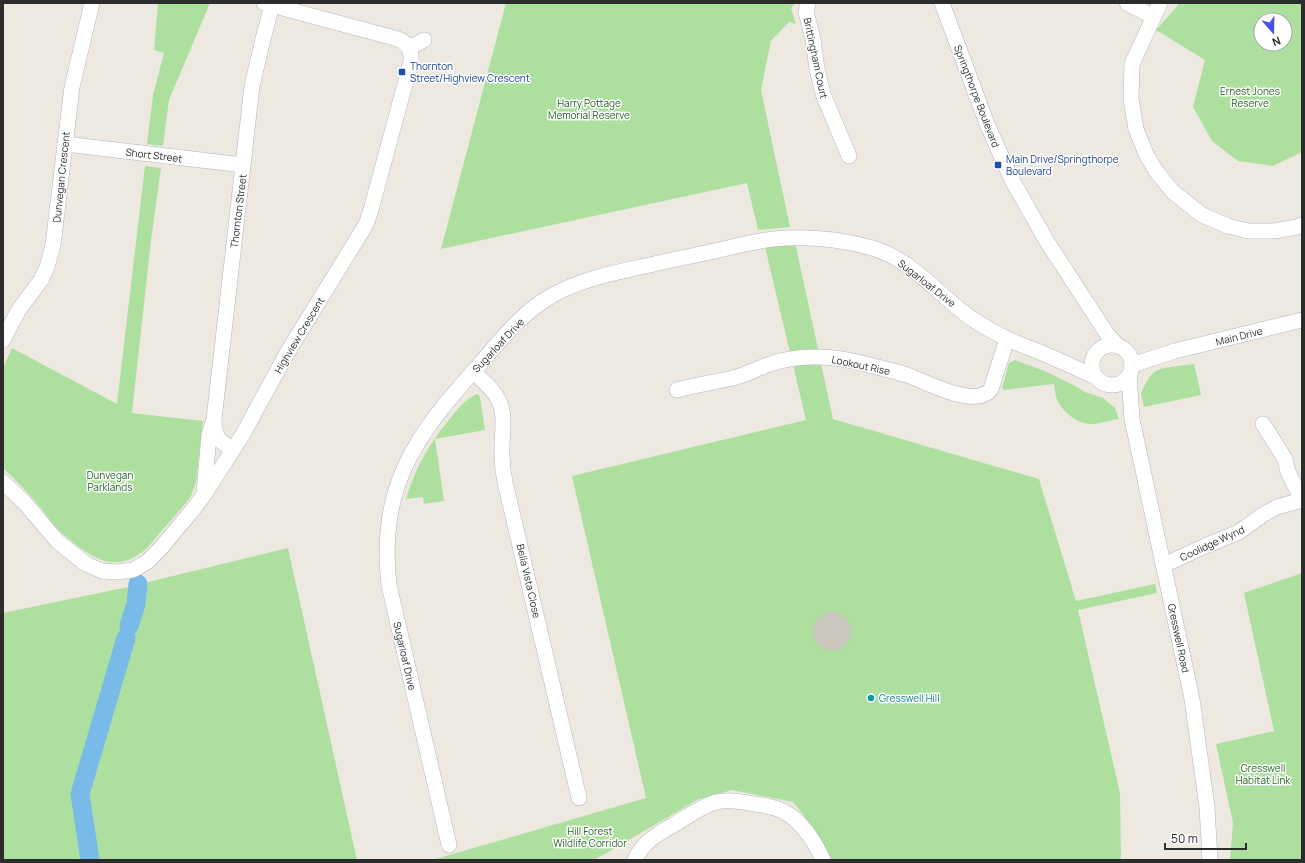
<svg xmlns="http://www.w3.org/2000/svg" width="1305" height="863" viewBox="0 0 1305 863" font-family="Manrope,sans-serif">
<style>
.green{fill:#ade09f;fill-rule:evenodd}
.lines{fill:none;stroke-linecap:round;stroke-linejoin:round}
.river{stroke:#79bbe8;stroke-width:19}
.building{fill:#c9c7be;stroke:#c9c5b9}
.minor-casing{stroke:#b3b4bf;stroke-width:16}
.minor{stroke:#fff;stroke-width:15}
.transit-dot{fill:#1a4fb4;stroke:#fff;stroke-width:1.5}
.culture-dot{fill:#0f9aa8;stroke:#fff;stroke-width:1.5}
.labels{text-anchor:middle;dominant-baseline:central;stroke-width:3;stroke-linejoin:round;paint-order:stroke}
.street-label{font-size:10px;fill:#2c2c2c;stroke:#fff}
.transit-label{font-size:10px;fill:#164399;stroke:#fff;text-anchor:start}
.park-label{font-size:10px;fill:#24671f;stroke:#fff}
.culture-label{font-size:10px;fill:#0d838f;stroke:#fff;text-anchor:start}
</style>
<rect width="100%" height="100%" fill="#ede9e0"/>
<g class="green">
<polygon points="158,3 210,3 169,100 163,146 147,144 153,95 164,53 154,50"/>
<polygon points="506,3 796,3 791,8 796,24 789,22 771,41 761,90 790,227 758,230 747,183 441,249"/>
<path d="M 1180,3 L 1302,3 L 1302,152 L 1273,166 L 1238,161 L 1212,141 L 1193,107 L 1205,60 L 1156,30 ZM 1261,20 L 1285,20 L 1285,44 L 1261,44 Z"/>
<path d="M 145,166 L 161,168 L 151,240 L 132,413 L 203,421 L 196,482 L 191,496 L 185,504 L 147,548 C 121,571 99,564 74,543 C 68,538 61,533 56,527 C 49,519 42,509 35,501 C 25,489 14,479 3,468 L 3,368 L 12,348 L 117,404 Z"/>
<polygon points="795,242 833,419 1039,479 1076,601 1155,584 1157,593 1078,610 1120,793 1121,860 832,860 813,827 793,802 732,790 697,800 605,854 593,860 432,860 646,798 572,476 806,420 765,247"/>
<path d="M 1015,360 L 1047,372 L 1077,387 L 1085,392 L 1103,398 L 1115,408 L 1119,419 C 1111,420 1102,423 1094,424 C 1079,425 1063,413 1057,400 C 1055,394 1055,390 1054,384 L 1004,390 L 1002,388 L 1009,363 Z"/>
<path d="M 1194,364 L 1201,395 L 1144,407 L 1141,393 C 1144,387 1147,379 1152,374 C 1159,366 1184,366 1194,364 Z"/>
<path d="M 477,394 L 479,395 L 480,398 L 485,430 L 435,439 L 444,501 L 424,504 L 423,497 L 406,499 C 415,468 428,446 448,421 C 456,411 464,400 477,394 Z"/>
<polygon points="288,548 357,860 3,860 3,613 128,587"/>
<polygon points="1302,573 1302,860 1230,860 1233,823 1216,744 1274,731 1244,593"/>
</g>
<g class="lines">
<g class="river">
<polyline points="129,626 136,604 138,584"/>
<polyline points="90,860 80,794 126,638"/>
</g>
</g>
<circle class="building" cx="832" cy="631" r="19"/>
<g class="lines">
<g class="minor-casing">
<g id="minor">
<polyline points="808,3 806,12 813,39 817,69 823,94 849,156"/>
<polyline points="942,3 987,124 1012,180 1046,240 1107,334 1117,345"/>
<polyline points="1127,3 1154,17"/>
<polyline points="1160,3 1132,64 1131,99 1136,129 1146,154 1156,171 1173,192 1202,215 1228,226 1248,231 1274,231 1297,227 1302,225"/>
<polyline points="409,48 424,40"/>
<polyline points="65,144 243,165"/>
<polyline points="3,340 18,311 41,280 47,267 53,245 72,87 92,3"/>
<circle cx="1112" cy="365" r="20"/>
<polyline points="1132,365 1175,351 1302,320"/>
<path d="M 473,371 C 481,380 493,388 498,399 C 507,416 501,435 502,454 C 502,463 503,473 505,482 L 579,798"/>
<polyline points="1129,375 1132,419 1192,699 1207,807 1210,860"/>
<path d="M 677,390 C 695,385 714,382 733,378 C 746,375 758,368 770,364 C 797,355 829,355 857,362 C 873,366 890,370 907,375 C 925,381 976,410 991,389 L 1007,339"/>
<path d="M 214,422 C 215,439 220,441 233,450"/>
<polyline points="1263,424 1285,459 1288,472 1302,500"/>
<path d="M 3,482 L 25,503 L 57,541 L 86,564 L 102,571 L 118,572 L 133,570 L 147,562 L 160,549 L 191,512 L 204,495 L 243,434 L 287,353 L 362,231 L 367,222 L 372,206 L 411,62 C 412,51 408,43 398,39 L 264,3"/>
<polyline points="204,493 209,435 214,419 252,86 263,39 272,5"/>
<polyline points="1164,565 1205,546 1239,532 1264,514 1277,507 1302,500"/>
<path d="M 449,845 L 389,585 C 378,485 416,435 480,364 C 501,339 522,313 551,296 C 583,278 619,272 654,264 C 676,259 697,255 719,250 C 737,246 755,241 774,239 C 807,236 840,239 872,248 C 912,259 938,295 971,318 C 983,326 995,333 1008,339 C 1022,346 1037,350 1051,357 C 1066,363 1079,370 1094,376"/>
<path d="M 635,860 C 642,842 659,833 675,824 C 688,816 701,807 715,802 C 728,799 741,801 754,804 C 764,805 774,807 783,811 C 801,820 815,842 823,860"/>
</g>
</g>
<use href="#minor" class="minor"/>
</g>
<g class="transit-dot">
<rect x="398" y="68" width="8" height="8" rx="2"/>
<rect x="994" y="161" width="8" height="8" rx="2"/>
</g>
<circle class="culture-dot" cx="871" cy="698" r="4"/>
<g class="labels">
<g class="street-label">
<text transform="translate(816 58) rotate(78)">Brittingham Court</text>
<text transform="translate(977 96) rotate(69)">Springthorpe Boulevard</text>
<text transform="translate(154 155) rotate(7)">Short Street</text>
<text transform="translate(61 177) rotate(-84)">Dunvegan Crescent</text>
<text transform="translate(238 211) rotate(-83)">Thornton Street</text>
<text transform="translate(927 283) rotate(38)">Sugarloaf Drive</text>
<text transform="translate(299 335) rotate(-59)">Highview Crescent</text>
<text transform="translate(1239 336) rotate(-14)">Main Drive</text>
<text transform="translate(498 345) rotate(-47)">Sugarloaf Drive</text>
<text transform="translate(861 365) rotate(12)">Lookout Rise</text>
<text transform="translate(1212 543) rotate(-25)">Coolidge Wynd</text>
<text transform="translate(529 581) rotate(77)">Bella Vista Close</text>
<text transform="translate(1179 638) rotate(78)">Gresswell Road</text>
<text transform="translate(405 656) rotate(77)">Sugarloaf Drive</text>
</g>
<g class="transit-label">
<text x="410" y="66">Thornton<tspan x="410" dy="12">Street/Highview Crescent</tspan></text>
<text x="1006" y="159">Main Drive/Springthorpe<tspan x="1006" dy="12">Boulevard</tspan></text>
</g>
<g class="park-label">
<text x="1250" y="91">Ernest Jones<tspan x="1250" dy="12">Reserve</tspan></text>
<text x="589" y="103">Harry Pottage<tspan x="589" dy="12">Memorial Reserve</tspan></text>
<text x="110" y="475">Dunvegan<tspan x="110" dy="12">Parklands</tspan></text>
<text x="1263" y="768">Gresswell<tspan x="1263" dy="12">Habitat Link</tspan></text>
<text x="590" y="831">Hill Forest<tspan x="590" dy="12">Wildlife Corridor</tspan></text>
</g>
<g class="culture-label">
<text x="879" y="698">Gresswell Hill</text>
</g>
</g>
<rect width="1305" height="863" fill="none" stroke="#2c2c2c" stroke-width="8"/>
<g transform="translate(1273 32) rotate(160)"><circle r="19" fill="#ffffff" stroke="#ababab"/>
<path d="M0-3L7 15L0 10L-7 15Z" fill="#4951f0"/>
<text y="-6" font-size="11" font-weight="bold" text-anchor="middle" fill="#2c2c2c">N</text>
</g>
<path d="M1165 843v6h81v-6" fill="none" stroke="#2c2c2c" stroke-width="2"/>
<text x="1171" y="843" font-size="12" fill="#2c2c2c" stroke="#ffffff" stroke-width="3" paint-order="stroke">50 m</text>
</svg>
